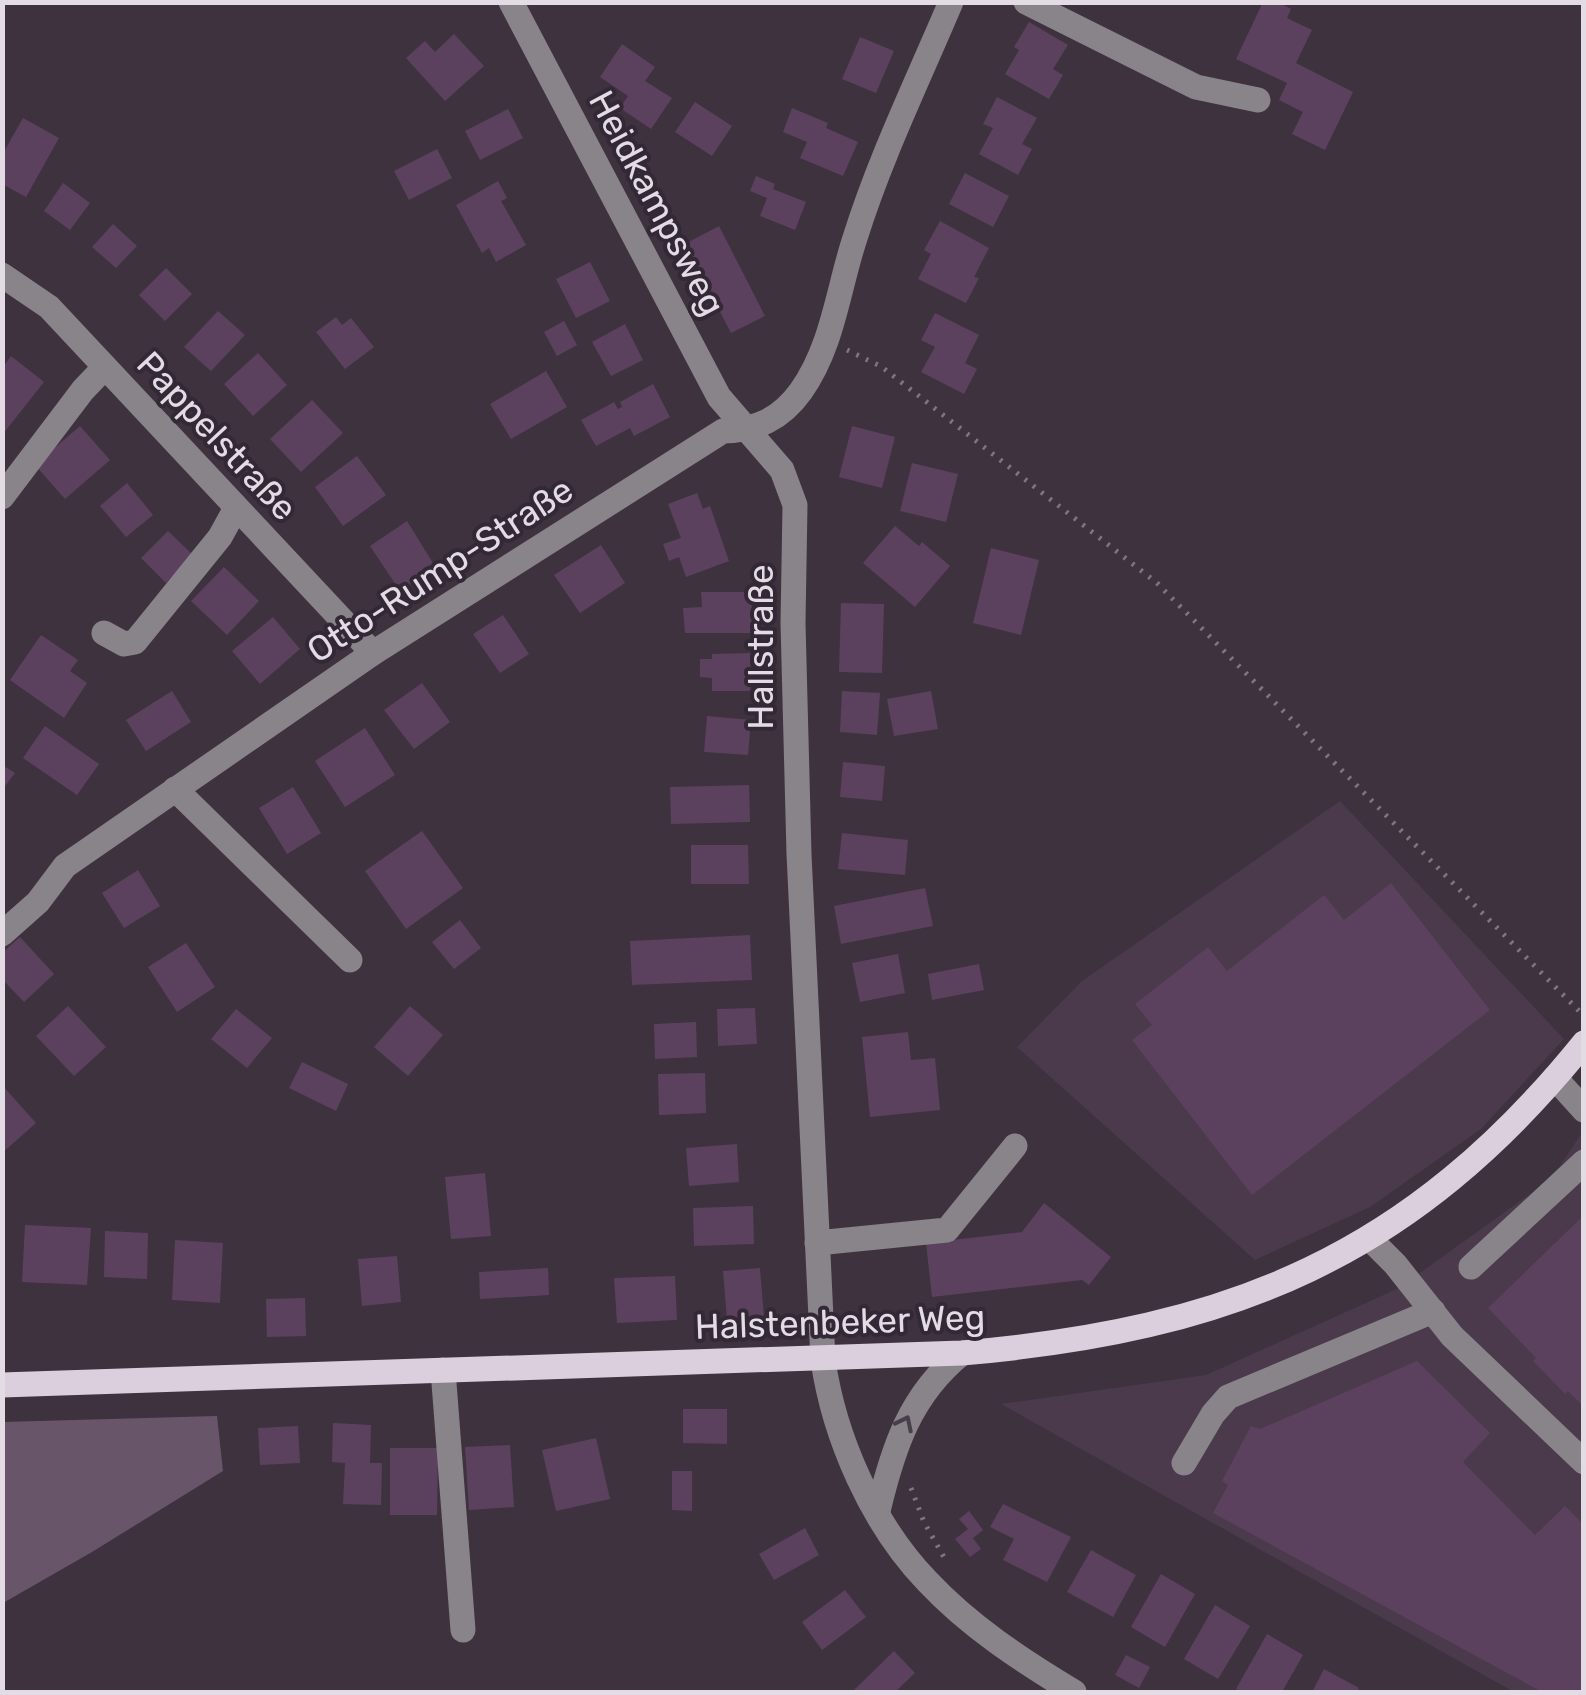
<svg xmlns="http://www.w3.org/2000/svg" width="1586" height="1695" viewBox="0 0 1586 1695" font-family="Rubik,sans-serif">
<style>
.built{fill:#4a3a4c}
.green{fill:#68556a}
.building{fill:#5b415e}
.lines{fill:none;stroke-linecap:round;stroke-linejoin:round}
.path{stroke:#7f7580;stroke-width:5;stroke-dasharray:2.5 8;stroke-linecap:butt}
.minor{stroke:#89838a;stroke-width:25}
.major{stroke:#dccfdd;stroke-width:25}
.oneway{stroke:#483f4a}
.labels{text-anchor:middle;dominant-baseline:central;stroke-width:8;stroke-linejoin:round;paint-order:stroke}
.street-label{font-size:35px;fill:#e3dce4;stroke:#332835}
</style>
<rect width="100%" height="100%" fill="#3e323f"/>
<g class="built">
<polygon points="1340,801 1564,1039 1481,1129 1370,1207 1255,1260 1017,1047 1082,981"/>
<polygon points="1583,1131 1583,1692 1514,1692 1001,1404 1206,1375 1399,1288 1552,1178"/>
</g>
<polygon class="green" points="217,1416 223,1471 92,1552 3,1603 3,1422"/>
<g class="building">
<polygon points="1263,2 1278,2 1291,9 1287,18 1312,30 1296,63 1353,92 1325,150 1292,134 1303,112 1279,100 1287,83 1236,59"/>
<polygon points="1029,22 1068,45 1053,69 1063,75 1049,99 1005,74 1019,50 1014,47"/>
<polygon points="454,34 484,66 445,101 406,58 425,41 435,52"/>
<polygon points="860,37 894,51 876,93 842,79"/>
<polygon points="622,44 655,67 645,81 672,98 651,129 620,108 628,96 600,77"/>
<polygon points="997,97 1037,118 1022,144 1032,149 1018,175 979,154 993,128 983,124"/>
<polygon points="695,102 732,126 712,156 675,132"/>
<polygon points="792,108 828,123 826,128 858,142 843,176 800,158 807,142 783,132"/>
<polygon points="508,109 523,138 480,160 465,131"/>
<polygon points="23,118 59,138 26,197 2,184 2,155"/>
<polygon points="437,149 452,178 409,200 394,171"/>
<polygon points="965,173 1009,196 993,227 949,204"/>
<polygon points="756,176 775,184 773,189 806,202 795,230 760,216 767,198 750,191"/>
<polygon points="498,181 507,198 501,201 526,245 496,262 489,248 482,253 456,205"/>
<polygon points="63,183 90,203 70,230 44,211"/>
<polygon points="940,221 989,248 974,277 979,278 966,303 918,279 931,254 924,250"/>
<polygon points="113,224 137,246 116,268 92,247"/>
<polygon points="719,226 765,316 731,333 685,244"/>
<polygon points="590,262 610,301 576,318 556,279"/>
<polygon points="166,268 192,294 165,321 139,295"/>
<polygon points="218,311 245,335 211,371 184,347"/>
<polygon points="935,313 979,335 965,363 977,369 964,394 921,372 935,347 921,340"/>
<polygon points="336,317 342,325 351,318 374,347 345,369 316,332"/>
<polygon points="564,321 577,345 557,356 544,332"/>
<polygon points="625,324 643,360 611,376 592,342"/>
<polygon points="258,353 287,385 253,416 224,384"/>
<polygon points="11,356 44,382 3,434 3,367"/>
<polygon points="546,371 567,407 511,439 490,404"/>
<polygon points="653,384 670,417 634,436 630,428 596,446 581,420 614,402 618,409 622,407 620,402"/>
<polygon points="312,400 343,433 301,472 270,439"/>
<polygon points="80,426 110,460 65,499 35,465"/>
<polygon points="852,426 895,437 882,488 839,477"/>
<polygon points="357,456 386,495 343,526 315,487"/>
<polygon points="912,463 958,474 946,522 900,511"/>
<polygon points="127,483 153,515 126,537 100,506"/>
<polygon points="697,493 703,509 710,506 729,561 686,577 679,557 669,561 663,544 681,538 668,504"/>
<polygon points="407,521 436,568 400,591 370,546"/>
<polygon points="895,526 919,546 922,542 950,566 915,607 863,563"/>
<polygon points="168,531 193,555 166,583 141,558"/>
<polygon points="601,545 625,583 580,613 554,575"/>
<polygon points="991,548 1039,560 1021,635 973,623"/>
<polygon points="224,567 259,601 227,635 191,601"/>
<polygon points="701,592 751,592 753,633 685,633 683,608 702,607"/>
<polygon points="841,603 884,604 882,673 839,672"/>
<polygon points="503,615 529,654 500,673 473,634"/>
<polygon points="273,617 300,649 260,684 232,651"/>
<polygon points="41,635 78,660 70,671 87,683 64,718 10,680"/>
<polygon points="750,653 750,691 712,691 712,678 700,677 700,659 712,659 712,654"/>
<polygon points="422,683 450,722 414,749 384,710"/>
<polygon points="172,691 191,722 146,751 126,720"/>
<polygon points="842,691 880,693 877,735 840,732"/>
<polygon points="931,691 938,729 894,736 887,699"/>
<polygon points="707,716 751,720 748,755 704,752"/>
<polygon points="45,726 99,764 77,795 23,758"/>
<polygon points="365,728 395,775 345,807 315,761"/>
<polygon points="843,762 885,766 882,801 840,797"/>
<polygon points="2,765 15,773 2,790"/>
<polygon points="749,785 750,822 671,824 670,787"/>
<polygon points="293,787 321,833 287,854 259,808"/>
<polygon points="422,831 463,888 406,929 365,871"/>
<polygon points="842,833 908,840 905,875 838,869"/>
<polygon points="691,845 748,845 749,884 691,884"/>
<polygon points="138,870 160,906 124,928 102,893"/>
<polygon points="1391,883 1490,1010 1252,1195 1132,1040 1152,1025 1135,1004 1208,947 1227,971 1324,895 1344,920"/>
<polygon points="925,888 933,926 841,944 834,906"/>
<polygon points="460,920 481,948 454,969 432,942"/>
<polygon points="750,935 752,980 632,985 630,941"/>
<polygon points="20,937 54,974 24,1002 2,979 2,953"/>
<polygon points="186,943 215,987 177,1012 148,967"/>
<polygon points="898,954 905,993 860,1002 852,963"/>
<polygon points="979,964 984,990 932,1000 928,974"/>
<polygon points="68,1006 106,1047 74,1076 36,1036"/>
<polygon points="410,1006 443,1035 408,1076 374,1047"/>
<polygon points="755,1008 757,1044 718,1046 717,1009"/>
<polygon points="236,1009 272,1038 247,1068 211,1039"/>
<polygon points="696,1022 697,1057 655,1059 654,1024"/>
<polygon points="908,1032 911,1060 935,1058 940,1110 870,1117 862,1037"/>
<polygon points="302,1062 348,1084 336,1111 289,1088"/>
<polygon points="705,1073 706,1113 659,1115 658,1074"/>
<polygon points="2,1085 36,1123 2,1153"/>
<polygon points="737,1144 739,1182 689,1186 686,1148"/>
<polygon points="485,1173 491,1236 451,1239 445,1177"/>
<polygon points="1044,1203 1111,1257 1089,1285 1082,1280 932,1297 926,1243 1022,1232"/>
<polygon points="753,1206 754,1244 694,1246 693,1208"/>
<polygon points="1584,1215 1584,1407 1568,1391 1565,1394 1533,1361 1536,1358 1488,1308"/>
<polygon points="25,1225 91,1228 87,1285 22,1282"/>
<polygon points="105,1231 148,1233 147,1279 104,1277"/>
<polygon points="175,1240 223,1243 220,1303 172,1300"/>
<polygon points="397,1256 401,1302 362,1306 358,1259"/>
<polygon points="548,1268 549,1295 480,1299 479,1272"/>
<polygon points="760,1268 764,1318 727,1320 723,1271"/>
<polygon points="675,1276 677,1320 617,1323 614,1278"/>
<polygon points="305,1298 306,1336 267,1337 266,1299"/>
<polygon points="1417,1361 1490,1433 1463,1462 1535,1535 1565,1506 1584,1525 1584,1692 1542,1692 1213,1513 1228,1485 1222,1481 1251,1426 1260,1429"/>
<polygon points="683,1409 727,1409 727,1444 683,1443"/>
<polygon points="333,1423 371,1425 370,1463 382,1463 381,1505 343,1504 345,1463 332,1462"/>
<polygon points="298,1426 300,1463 260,1465 258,1428"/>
<polygon points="596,1438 610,1499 556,1511 542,1450"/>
<polygon points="510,1445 514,1507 469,1510 465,1447"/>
<polygon points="390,1448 438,1448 437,1515 390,1515"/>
<polygon points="672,1471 692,1471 692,1511 672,1510"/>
<polygon points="1003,1504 1071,1537 1047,1582 1003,1560 1014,1539 990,1527"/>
<polygon points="969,1511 983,1530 973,1538 981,1549 970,1557 955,1539 968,1529 959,1519"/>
<polygon points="805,1528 819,1555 774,1580 759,1554"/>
<polygon points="1091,1550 1136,1575 1113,1617 1067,1592"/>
<polygon points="1161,1574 1195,1594 1165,1647 1131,1627"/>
<polygon points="845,1590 866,1617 822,1650 802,1622"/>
<polygon points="1215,1605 1250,1626 1218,1679 1184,1659"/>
<polygon points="1267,1634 1303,1655 1282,1692 1242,1692 1236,1689"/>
<polygon points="894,1651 915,1673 895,1692 852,1692"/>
<polygon points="1126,1655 1150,1667 1139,1688 1115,1675"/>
<polygon points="1324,1669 1359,1688 1356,1692 1312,1692"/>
</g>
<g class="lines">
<g class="path">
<polyline points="847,350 882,367 1157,583 1584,1016"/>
<polyline points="911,1488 924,1522 945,1559"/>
</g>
<g class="minor">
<path d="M 511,2 L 719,397 L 782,470 L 795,505 L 793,623 L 799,854 L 823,1360 C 834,1437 872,1524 927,1581 C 969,1626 1021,1660 1074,1692"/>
<polyline points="1026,2 1196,87 1258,100"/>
<polyline points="2,275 49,307 373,653"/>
<polyline points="2,497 83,390 105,367"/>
<polyline points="104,633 124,644 135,642 220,537 236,508"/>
<polyline points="175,789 350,960"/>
<path d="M 2,934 L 38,902 L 65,866 L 373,653 L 723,431 C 757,430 781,419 801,391 C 833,346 838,289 855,238 C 880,158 918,80 951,2"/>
<polyline points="1555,1078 1584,1110"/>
<polyline points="1370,1239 1395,1264 1452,1336 1584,1462"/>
<polyline points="817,1243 947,1230 1015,1146"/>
<polyline points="1471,1267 1584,1162"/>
<polyline points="443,1370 463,1630"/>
<polyline points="1184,1463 1213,1414 1228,1397 1433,1311"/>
<path d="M 878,1511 C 893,1448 910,1395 962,1353"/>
</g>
<path class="major" d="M 2,1385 L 962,1353 C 1231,1330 1411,1257 1584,1043"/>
</g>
<defs><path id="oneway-chevron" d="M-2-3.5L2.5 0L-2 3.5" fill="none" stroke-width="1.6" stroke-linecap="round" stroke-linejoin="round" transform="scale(2.5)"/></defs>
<use class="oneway" href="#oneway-chevron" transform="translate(905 1423) rotate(-64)"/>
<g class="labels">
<g class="street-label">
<text transform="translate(657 203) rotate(62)">Heidkampsweg</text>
<text transform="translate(217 436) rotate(47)">Pappelstraße</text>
<text transform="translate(440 570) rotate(-33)">Otto-Rump-Straße</text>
<text transform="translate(761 647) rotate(-90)">Hallstraße</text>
<text transform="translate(840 1322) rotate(-2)">Halstenbeker Weg</text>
</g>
</g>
<rect width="1586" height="1695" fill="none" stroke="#e3dce4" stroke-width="10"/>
</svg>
